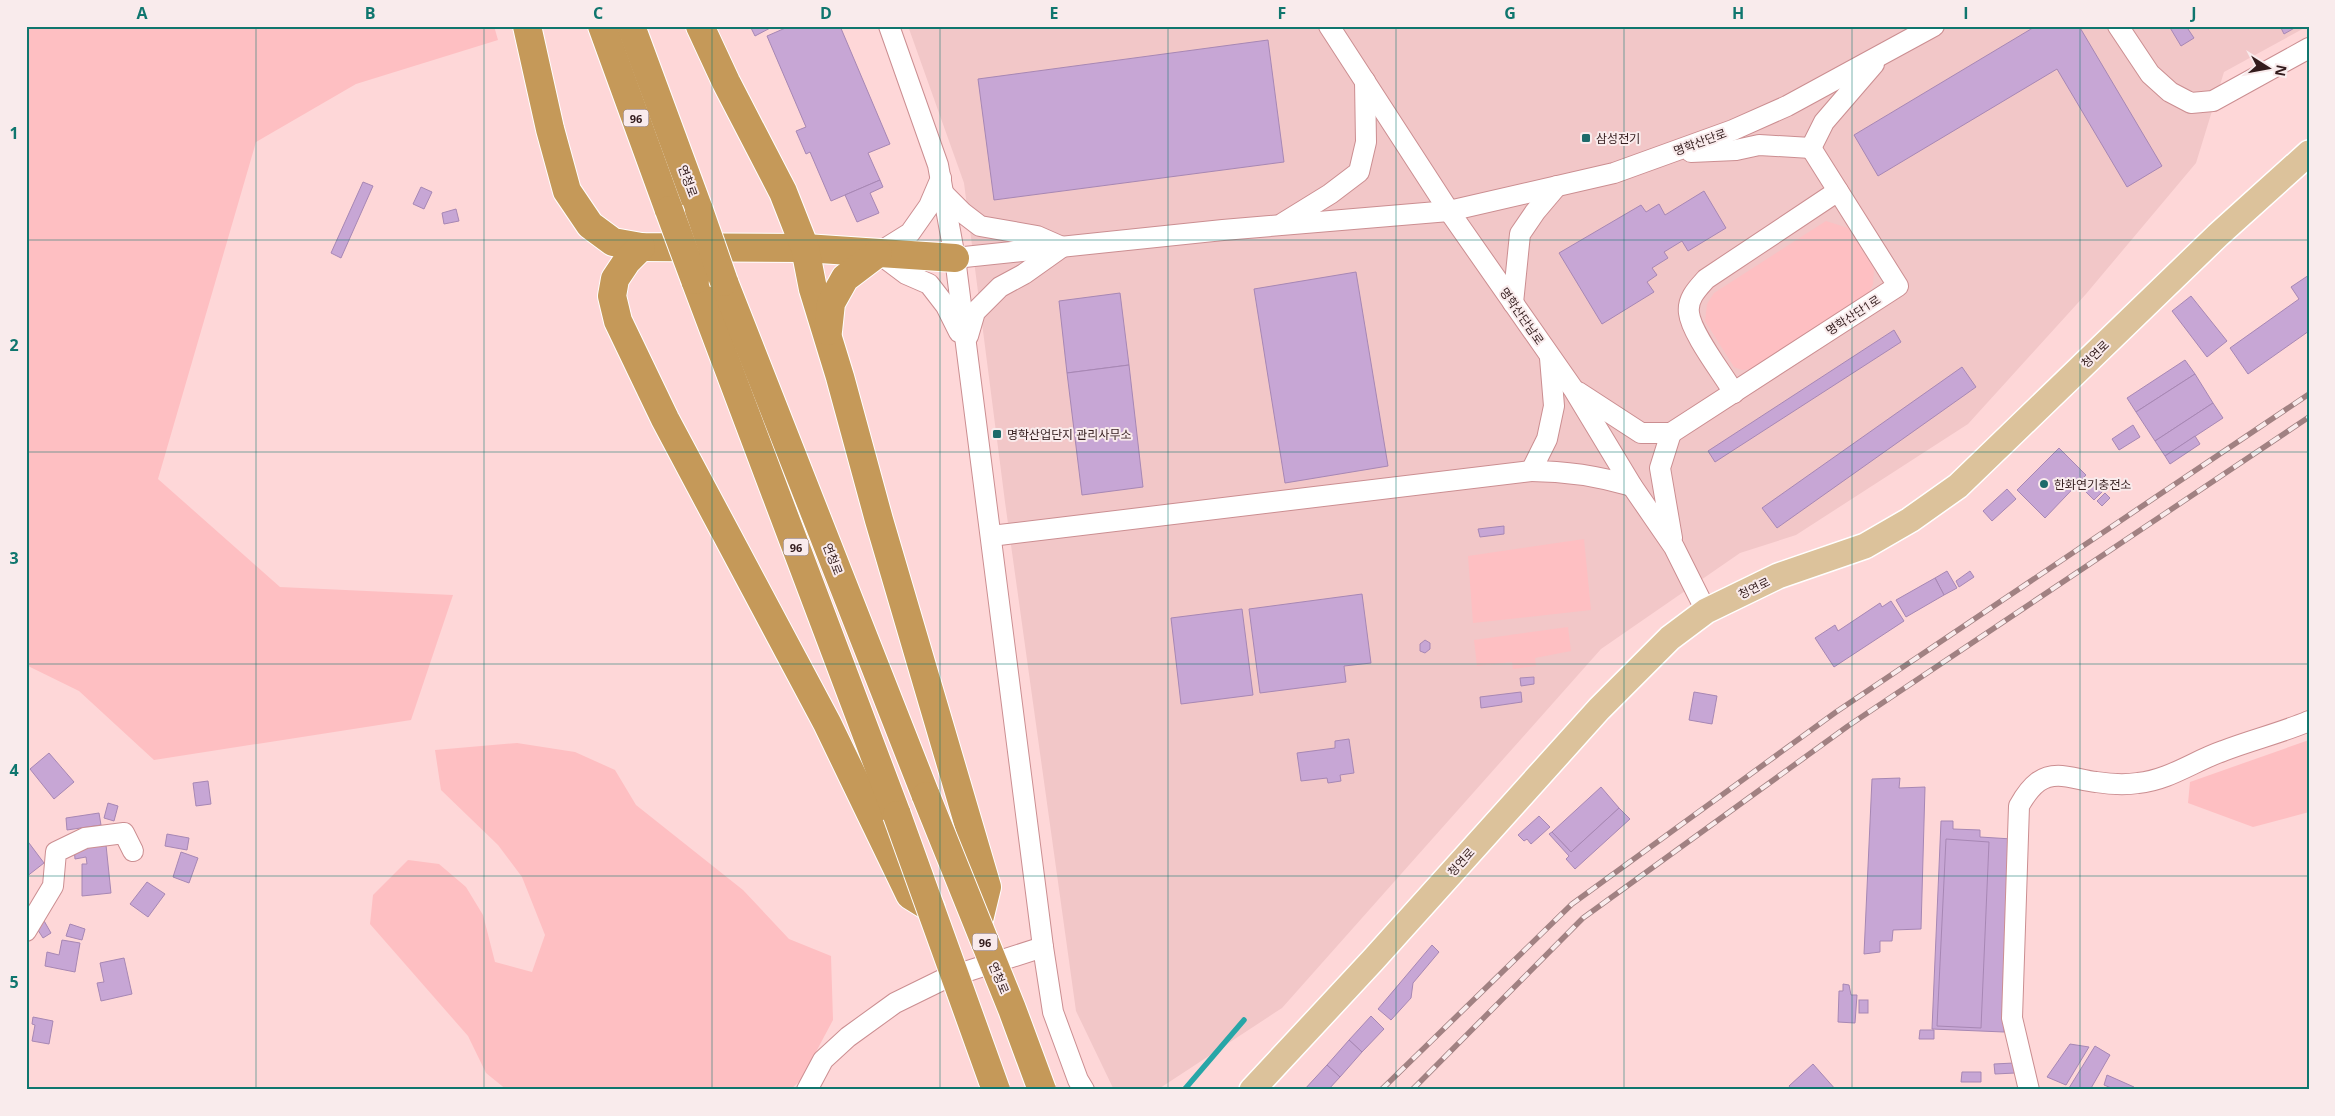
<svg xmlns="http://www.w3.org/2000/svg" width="2335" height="1116" viewBox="0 0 2335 1116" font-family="'Open Sans','Noto Sans KR',sans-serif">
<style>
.built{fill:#f2c7c8}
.green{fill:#febfc2}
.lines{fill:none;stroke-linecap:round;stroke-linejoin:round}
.stream{stroke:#27a6a7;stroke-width:5.5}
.building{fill:#c7a6d5;stroke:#a787b4}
.minor-casing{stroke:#cb8e91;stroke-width:22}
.major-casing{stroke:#fff;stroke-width:28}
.highway-casing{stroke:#fff;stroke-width:30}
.minor{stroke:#fff;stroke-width:20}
.major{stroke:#dcc29b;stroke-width:25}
.highway{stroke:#c59959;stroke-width:28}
.rail-casing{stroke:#a18182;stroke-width:5.5}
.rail{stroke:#f9ebec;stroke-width:4;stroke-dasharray:11;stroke-linecap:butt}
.highway-bridge-casing{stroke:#fff;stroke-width:30;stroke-linecap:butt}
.highway-bridge{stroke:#c59959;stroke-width:28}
.grid{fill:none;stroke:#0f766e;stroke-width:1;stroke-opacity:0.55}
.poi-dot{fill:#1d6a6a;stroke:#f9ebec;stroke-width:2}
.labels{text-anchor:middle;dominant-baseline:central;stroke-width:4;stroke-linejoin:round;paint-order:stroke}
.shield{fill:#f9ebec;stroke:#6e5a5b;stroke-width:1}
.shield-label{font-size:11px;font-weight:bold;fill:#331c1d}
.poi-label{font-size:12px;fill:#331c1d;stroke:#f9ebec;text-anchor:start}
.street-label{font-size:12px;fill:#331c1d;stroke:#f9ebec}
.neatline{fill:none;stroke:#0f766e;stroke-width:2}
.grid-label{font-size:16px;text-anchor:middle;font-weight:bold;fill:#0f766e}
</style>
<rect width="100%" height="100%" fill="#fed7d8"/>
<polygon class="built" points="908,26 2308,26 2224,72 2196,163 2086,294 1968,424 1796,535 1740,553 1601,649 1282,1008 1157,1090 1114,1090 1076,1011 1005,502 964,183"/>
<g class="green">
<polygon points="26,26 494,26 498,40 356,84 256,142 158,479 280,587 453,595 411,720 154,760 79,691 26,665"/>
<polygon points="1826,221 1848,228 1874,269 1873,285 1867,295 1753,369 1742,370 1734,367 1705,321 1707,304 1714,293"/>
<polygon points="1584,539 1591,610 1473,623 1468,556"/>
<polygon points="1568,627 1571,651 1535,658 1536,666 1513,669 1512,662 1477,666 1474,640"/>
<polygon points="2309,740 2309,812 2253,827 2188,803 2190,782"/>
<polygon points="517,743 575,752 615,770 636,805 743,890 789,939 831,956 833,1020 801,1080 790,1090 507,1090 486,1073 468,1036 370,924 373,895 408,860 439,864 466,887 483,915 495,962 532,972 545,935 522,877 498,845 441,790 435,750"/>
</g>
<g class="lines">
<polyline class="stream" points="1184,1090 1244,1020"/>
</g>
<g class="building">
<polygon points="750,26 774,26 755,36"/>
<polygon points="790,26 840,26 890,144 868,153 880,180 831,201 810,152 806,154 796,131 806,127 767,36"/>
<polygon points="2036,26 2079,26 2162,166 2127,187 2057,69 1878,176 1854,135"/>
<polygon points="2169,26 2186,26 2194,38 2181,46"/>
<polygon points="2280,26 2298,26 2284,34"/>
<polygon points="1268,40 1284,162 994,200 978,79"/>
<polygon points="880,180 883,187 870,193 879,213 857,222 845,195"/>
<polygon points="363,182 373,186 341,258 331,253"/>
<polygon points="421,187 432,192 424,209 413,204"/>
<polygon points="1704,191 1726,228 1688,251 1682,241 1664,252 1668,258 1652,268 1657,275 1647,282 1654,292 1602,324 1559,253 1641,205 1646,212 1659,204 1665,215"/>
<polygon points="456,209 459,221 444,224 442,213"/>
<polygon points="1356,272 1388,466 1285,483 1254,289"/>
<polygon points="2309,275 2309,331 2248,374 2230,348 2299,299 2291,287"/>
<polygon points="1120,293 1129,365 1067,373 1059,301"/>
<polygon points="2191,296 2227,341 2207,357 2172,311"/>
<polygon points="1894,330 1901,342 1715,462 1708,451"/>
<polygon points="2185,360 2195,374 2136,412 2127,398"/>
<polygon points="1129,365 1143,487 1082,495 1067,373"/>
<polygon points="1962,367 1976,387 1777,528 1762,508"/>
<polygon points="2195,374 2213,403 2155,441 2136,412"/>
<polygon points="2213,403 2223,418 2165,456 2155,441"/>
<polygon points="2133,425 2140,437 2119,450 2112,439"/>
<polygon points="2195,436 2200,444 2170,464 2165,456"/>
<polygon points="2059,448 2086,475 2045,518 2017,490"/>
<polygon points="2092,481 2103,491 2094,500 2084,490"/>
<polygon points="2007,489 2016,499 1992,521 1983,511"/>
<polygon points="2105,493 2110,498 2102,506 2097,501"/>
<polygon points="1504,526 1504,534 1480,537 1478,529"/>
<polygon points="1947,571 1957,588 1944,595 1935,578"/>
<polygon points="1970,571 1974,577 1959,587 1956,581"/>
<polygon points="1935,578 1944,595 1906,617 1896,600"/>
<polygon points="1362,594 1371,663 1344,666 1346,682 1260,693 1249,609"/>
<polygon points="1891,601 1904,621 1834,667 1815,638 1835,625 1838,631 1880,603 1882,607"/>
<polygon points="1242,609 1253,695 1181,704 1171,618"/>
<polygon points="1425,640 1430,643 1430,649 1425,653 1420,651 1420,644"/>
<polygon points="1534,677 1534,684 1521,686 1520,678"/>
<polygon points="1521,692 1522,702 1481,708 1480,697"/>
<polygon points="1694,692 1717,696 1712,724 1689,720"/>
<polygon points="1349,739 1354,773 1340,775 1341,781 1328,783 1327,778 1301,781 1297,753 1335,748 1335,741"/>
<polygon points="49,753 74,782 54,799 30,769"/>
<polygon points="1900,778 1899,788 1925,787 1921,929 1893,930 1892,941 1880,941 1880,952 1864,954 1872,779"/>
<polygon points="208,781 211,804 196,806 193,783"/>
<polygon points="1601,787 1619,808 1571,852 1552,832"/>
<polygon points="108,803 118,806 114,821 104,818"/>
<polygon points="1619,808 1630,819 1575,869 1566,859 1569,856 1549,834 1552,832 1571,852"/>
<polygon points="99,813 101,825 67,830 66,818"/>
<polygon points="1539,816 1550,827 1531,844 1527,839 1524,841 1518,835"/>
<polygon points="1941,821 1953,821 1953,829 1980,830 1980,837 2012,839 2004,1032 1932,1029"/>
<polygon points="167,834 189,838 187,850 165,846"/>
<polygon points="26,839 44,863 26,877"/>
<polygon points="1946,839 1989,842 1981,1028 1937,1026"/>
<polygon points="106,845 111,893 82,896 82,864 87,864 86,857 75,859 74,848"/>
<polygon points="181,852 198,858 189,883 173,877"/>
<polygon points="147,882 165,894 148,917 130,904"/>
<polygon points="43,919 51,933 43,938 34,924"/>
<polygon points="70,924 85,929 82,940 66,936"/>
<polygon points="62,940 80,943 75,972 45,966 47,952 59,955"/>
<polygon points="1432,945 1439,952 1413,983 1411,998 1391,1020 1378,1009"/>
<polygon points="124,958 132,994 101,1001 97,983 104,982 100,963"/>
<polygon points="1843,984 1849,985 1851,995 1857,995 1855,1023 1838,1022 1839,991 1843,991"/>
<rect x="1859" y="1000" width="9" height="13"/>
<polygon points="1371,1016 1384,1029 1362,1052 1349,1040"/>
<polygon points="33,1017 53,1021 49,1044 32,1041 35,1025 32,1024"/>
<polygon points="1920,1030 1934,1030 1934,1039 1919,1039"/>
<polygon points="1349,1040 1362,1052 1340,1077 1327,1065"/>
<polygon points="2070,1044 2089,1047 2066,1085 2047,1077"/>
<polygon points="2095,1046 2110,1055 2090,1090 2069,1088"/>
<polygon points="2014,1063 2015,1073 1995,1074 1994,1064"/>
<polygon points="1813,1064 1836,1090 1792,1090 1789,1086"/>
<polygon points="1327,1065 1340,1077 1328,1090 1304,1090"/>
<polygon points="1962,1072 1981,1072 1981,1082 1961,1082"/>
<polygon points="2107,1075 2134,1087 2133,1090 2116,1090 2104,1085"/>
</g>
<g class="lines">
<g class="minor-casing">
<g id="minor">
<polyline points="889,26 938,165 955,258 1043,947 1053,1012 1078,1080 1084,1090"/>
<polyline points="1329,26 1449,211 1574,390 1632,486 1674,547 1706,611"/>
<polyline points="2118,26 2150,74 2170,92 2191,103 2213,101 2309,48"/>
<polyline points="1811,148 1824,122 1874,64"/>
<polyline points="1691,152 1736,150 1759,145 1811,148"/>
<polyline points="941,178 929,206 910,233 878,253 906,274 929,284 946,306 959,332"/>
<polyline points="944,194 963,213 980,226 1037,236 1062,247 1024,274 1000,287 975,312 968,336"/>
<polyline points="1283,223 1330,194 1359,172 1366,142 1365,81"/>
<polyline points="955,258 1223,230 1449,211 1614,173 1733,130 1787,106 1934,26"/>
<polyline points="1513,303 1520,234 1535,212 1557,186"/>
<path d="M 1550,358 L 1554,406 L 1547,439 L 1531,471 C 1566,471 1598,476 1632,486"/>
<polyline points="1578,392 1641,433 1671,433"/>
<path d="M 1734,393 C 1723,374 1691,333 1689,313 C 1687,299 1697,289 1706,279 L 1838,191"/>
<polyline points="1671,433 1898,286 1811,148"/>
<polyline points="1671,433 1660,468 1672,538"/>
<polyline points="991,536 1531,471"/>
<polyline points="26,931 53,886 56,852 85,838 124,833 133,851"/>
<polyline points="807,1090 823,1060 848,1037 895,1003 946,978 1043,947"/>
<path d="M 2029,1090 L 2012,1018 L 2019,806 C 2024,797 2030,788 2038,782 C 2056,769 2076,780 2096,782 C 2109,784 2125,785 2138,783 C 2169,780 2194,761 2223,751 C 2251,740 2281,733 2309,721"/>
</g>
</g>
<g class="major-casing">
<polyline id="major" points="1252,1090 1373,960 1599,709 1670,638 1706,611 1778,576 1865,546 1910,520 1958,486 2218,235 2309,153"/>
</g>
<g class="highway-casing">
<g id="highway">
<polyline points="527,26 550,129 567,191 590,225 613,242 641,247 805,248 955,258"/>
<polyline points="602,26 669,210"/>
<polyline points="631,26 699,210"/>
<polyline points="700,26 726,82 783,192 805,248 813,289 840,377 879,520 987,887 978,924"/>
<polyline points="641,247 627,261 615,279 612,296 618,321 665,419 827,723 910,895 931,908"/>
<polyline points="695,280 897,815"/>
<polyline points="724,282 926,796"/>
<polyline points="828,331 831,303 845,278 878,253"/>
</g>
</g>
<use href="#minor" class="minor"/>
<use href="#major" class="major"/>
<use href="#highway" class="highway"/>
<g class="rail-casing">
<g id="rail">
<polyline points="1381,1090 1572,904 1836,712 2309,394"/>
<polyline points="1412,1090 1583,918 1848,726 2309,417"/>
</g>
</g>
<use href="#rail" class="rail"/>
<g class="highway-bridge-casing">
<g id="highway-bridge">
<polyline points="669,210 695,280"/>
<polyline points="699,210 724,282"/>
<polyline points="926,796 1012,1009 1042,1090"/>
<polyline points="897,815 996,1090"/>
</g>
</g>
<use href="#highway-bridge" class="highway-bridge"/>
</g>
<path class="grid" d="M 256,26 L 256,1090M 484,26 L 484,1090M 712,26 L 712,1090M 940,26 L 940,1090M 1168,26 L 1168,1090M 1396,26 L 1396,1090M 1624,26 L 1624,1090M 1852,26 L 1852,1090M 2080,26 L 2080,1090M 26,240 L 2309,240M 26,452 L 2309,452M 26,664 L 2309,664M 26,876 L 2309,876"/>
<g class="poi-dot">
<rect x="1581" y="133" width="10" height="10" rx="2.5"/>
<rect x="992" y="429" width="10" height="10" rx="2.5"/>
<circle cx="2044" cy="484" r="5"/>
</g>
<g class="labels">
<g class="shield">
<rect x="623.5" y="109.5" width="25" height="17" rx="4"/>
<rect x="783.5" y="538.5" width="25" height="17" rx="4"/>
<rect x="972.5" y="933.5" width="25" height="17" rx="4"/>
</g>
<g class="shield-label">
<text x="636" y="118">96</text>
<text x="796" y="547">96</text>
<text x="985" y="942">96</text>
</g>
<g class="poi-label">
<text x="1596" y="138">삼성전기</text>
<text x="1007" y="434">명학산업단지 관리사무소</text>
<text x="2054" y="484">한화연기충전소</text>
</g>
<g class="street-label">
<text transform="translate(1700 142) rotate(-20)">명학산단로</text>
<text transform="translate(688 181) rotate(70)">연청로</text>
<text transform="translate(1853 315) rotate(-33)">명학산단1로</text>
<text transform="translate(1522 316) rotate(55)">명학산단남로</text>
<text transform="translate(2095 354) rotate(-44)">청연로</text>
<text transform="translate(833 559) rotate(69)">연청로</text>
<text transform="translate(1754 588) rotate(-26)">청연로</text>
<text transform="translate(1461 862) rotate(-48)">청연로</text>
<text transform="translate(999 978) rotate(68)">연청로</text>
</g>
</g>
<rect width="2335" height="1116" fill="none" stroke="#f9ebec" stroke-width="55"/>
<g transform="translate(2268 68) rotate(101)" stroke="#f9ebec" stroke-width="4" paint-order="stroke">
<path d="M0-4L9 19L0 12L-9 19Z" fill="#331c1d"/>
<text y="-8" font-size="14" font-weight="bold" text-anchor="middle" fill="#331c1d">N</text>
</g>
<rect x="28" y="28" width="2280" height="1060" class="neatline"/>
<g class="grid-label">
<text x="142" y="19">A</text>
<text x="370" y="19">B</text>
<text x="598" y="19">C</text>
<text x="826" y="19">D</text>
<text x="1054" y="19">E</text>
<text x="1282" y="19">F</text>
<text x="1510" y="19">G</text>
<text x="1738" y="19">H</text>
<text x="1966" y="19">I</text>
<text x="2194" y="19">J</text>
<text x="14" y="139">1</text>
<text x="14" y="351">2</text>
<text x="14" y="564">3</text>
<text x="14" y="776">4</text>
<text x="14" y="988">5</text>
</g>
</svg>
